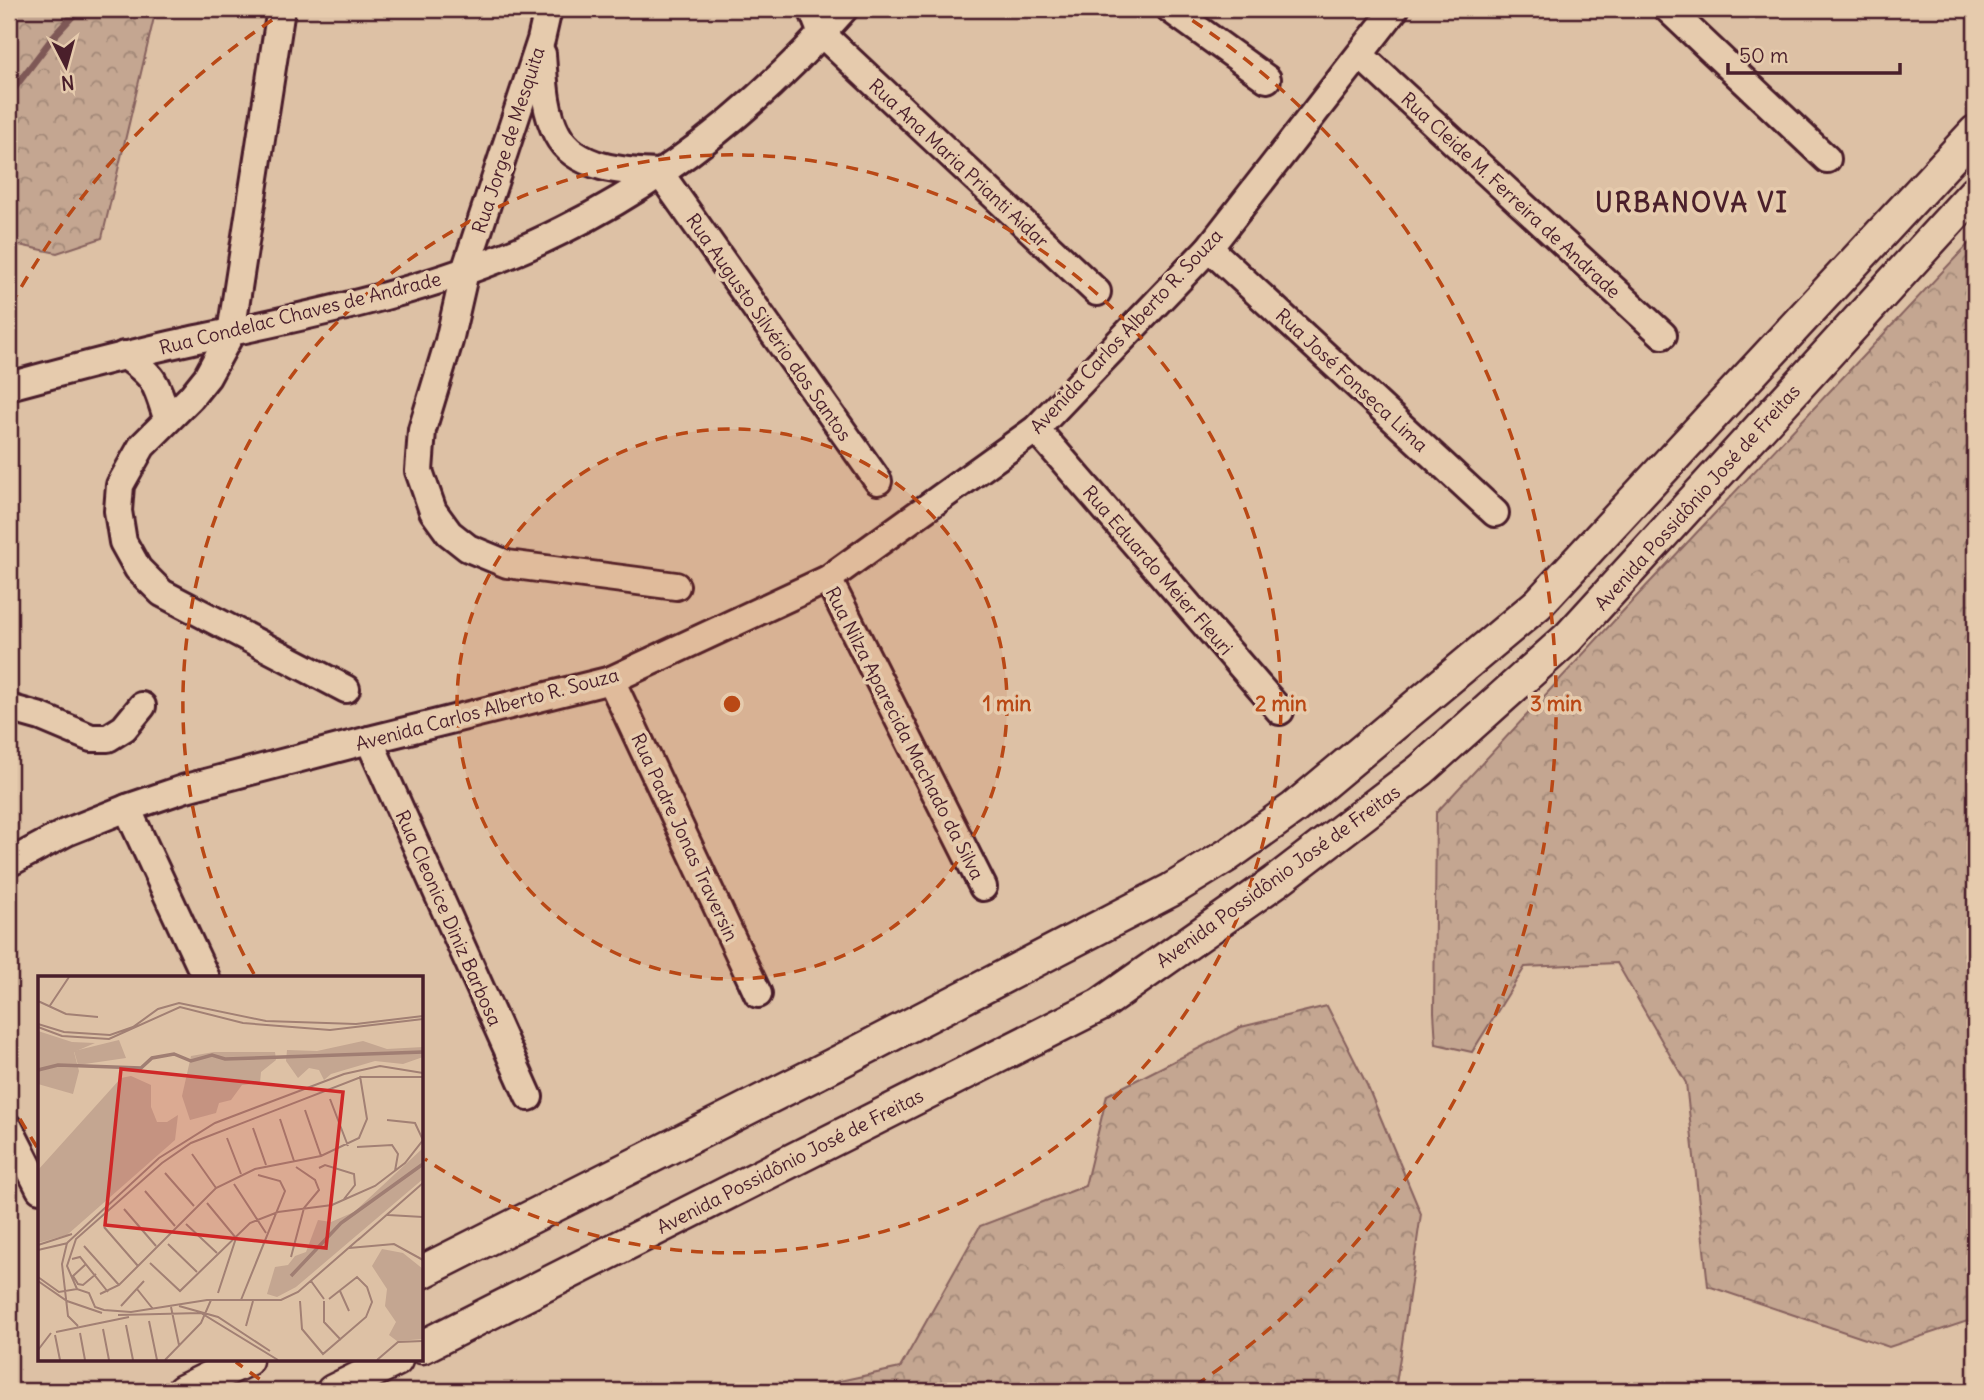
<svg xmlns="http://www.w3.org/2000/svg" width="1984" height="1400" viewBox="0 0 1984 1400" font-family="Delius,sans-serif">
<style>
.forest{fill:url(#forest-crowns);stroke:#87625e;stroke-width:2}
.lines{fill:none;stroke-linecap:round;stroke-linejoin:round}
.stream{stroke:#7e5856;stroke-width:7}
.minor-casing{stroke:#4a1f2b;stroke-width:32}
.tertiary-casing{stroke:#4a1f2b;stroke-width:37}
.minor{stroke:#e6cbad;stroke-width:26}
.tertiary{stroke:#e6cbad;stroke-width:32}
.ring{fill:none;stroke:#b94815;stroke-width:3.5;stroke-dasharray:12 9}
.labels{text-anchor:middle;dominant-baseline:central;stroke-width:7;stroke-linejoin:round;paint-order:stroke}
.street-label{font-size:19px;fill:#4a1f2b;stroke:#e6cbad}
.district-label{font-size:26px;font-weight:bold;letter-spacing:2px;fill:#4a1f2b;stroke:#e6cbad}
.inset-river{fill:none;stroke:#a07e73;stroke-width:3.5}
.inset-road{fill:none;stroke:#a28074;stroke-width:2}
.view{fill:#cf2828;fill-opacity:0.15;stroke:#cf2828;stroke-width:3.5}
.inset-edge{fill:none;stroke:#4a1f2b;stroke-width:3.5}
.centre{fill:#b94815;stroke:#e6cbad;stroke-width:3.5}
.ring-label{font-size:21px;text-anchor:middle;font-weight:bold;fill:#b94815;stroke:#e6cbad;stroke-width:7;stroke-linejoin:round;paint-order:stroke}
</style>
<defs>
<pattern id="forest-crowns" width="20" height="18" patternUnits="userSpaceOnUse" patternTransform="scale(1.75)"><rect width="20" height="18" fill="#c4a691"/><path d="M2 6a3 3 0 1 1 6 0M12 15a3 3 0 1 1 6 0" fill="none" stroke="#a18777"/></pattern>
</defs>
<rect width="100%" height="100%" fill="#ddc1a5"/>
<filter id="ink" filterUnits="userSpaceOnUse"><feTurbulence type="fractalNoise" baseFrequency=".0143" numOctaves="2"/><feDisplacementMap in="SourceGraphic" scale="14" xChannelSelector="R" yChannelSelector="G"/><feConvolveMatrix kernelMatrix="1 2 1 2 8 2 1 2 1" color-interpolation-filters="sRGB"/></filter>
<g filter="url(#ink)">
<g class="forest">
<polygon points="9,9 156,9 102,238 57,253 9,243"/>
<polygon points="1975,237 1975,1317 1974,1319 1889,1347 1708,1286 1686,1083 1617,963 1525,967 1472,1052 1436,1044 1434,1012 1436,813 1637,596"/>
<polygon points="1327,1006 1367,1085 1421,1214 1395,1391 793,1391 900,1368 980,1226 1085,1186 1107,1095 1241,1027"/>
</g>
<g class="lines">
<polyline class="stream" points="9,95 54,36 79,9"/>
<g class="minor-casing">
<g id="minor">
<polyline points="281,9 231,333 207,377 191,397 142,446 120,485 118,511 123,542 138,569 162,593 346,689"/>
<polyline points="548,9 541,40 465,271 449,341 422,430 419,471 433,511 449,533 468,548 507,564 676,586"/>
<polyline points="812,9 822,34 1097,292"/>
<polyline points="1170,9 1267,79"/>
<polyline points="1668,9 1827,159"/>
<path d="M 542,54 C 544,80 544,110 557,134 C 575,169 625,172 660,173 L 878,481"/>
<polyline points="1360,55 1663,335"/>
<polyline points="1209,248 1495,513"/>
<path d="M 124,355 C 156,377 156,383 167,418"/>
<path d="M 9,386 C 68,370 128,354 188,341 C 313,315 449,288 563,230 C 671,177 765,99 844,9"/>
<polyline points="1036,429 1280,711"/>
<polyline points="828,579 983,887"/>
<polyline points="611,680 758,994"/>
<polyline points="9,708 41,717 91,738 108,738 124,728 142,706"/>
<polyline points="369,740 529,1097"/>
<polyline points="127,808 206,978"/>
<polyline points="9,863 67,832 127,808 186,788 369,740 611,680 828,579 1036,429 1209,248 1395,9"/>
<polyline points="9,1128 40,1189"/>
</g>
</g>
<g class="tertiary-casing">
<g id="tertiary">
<polyline points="422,1272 833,1065 1171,890 1228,855 1294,808 1538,604 1975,132"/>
<polyline points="422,1347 1100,1005 1275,882 1421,770 1568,638 1975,192"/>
<polyline points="183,1391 246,1360"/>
<polyline points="333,1391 396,1360"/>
</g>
</g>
<use href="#minor" class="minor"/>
<use href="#tertiary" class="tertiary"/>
</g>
</g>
<circle cx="732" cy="704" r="275" fill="#b94815" fill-opacity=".12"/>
<g class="ring">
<circle cx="732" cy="704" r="275"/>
<path d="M254 974A549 549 0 1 1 425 1159"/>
<path d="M277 1391A824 824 0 0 1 236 1362M37 1147A824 824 0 0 1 11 1103M11 305A824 824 0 0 1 289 9M1175 9A824 824 0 0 1 1187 1391"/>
</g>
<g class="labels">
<g class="street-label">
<text transform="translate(508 140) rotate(-72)">Rua Jorge de Mesquita</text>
<text transform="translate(959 163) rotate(43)">Rua Ana Maria Prianti Aidar</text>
<text transform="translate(1511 195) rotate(43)">Rua Cleide M. Ferreira de Andrade</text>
<text transform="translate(300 313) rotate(-14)">Rua Condelac Chaves de Andrade</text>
<text transform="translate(769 327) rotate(55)">Rua Augusto Silvério dos Santos</text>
<text transform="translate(1126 331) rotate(-47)">Avenida Carlos Alberto R. Souza</text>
<text transform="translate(1352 380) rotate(43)">Rua José Fonseca Lima</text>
<text transform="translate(1697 497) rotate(-48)">Avenida Possidônio José de Freitas</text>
<text transform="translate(1158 570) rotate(49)">Rua Eduardo Meier Fleuri</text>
<text transform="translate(487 709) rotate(-15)">Avenida Carlos Alberto R. Souza</text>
<text transform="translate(905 733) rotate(63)">Rua Nilza Aparecida Machado da Silva</text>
<text transform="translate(685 837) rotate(65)">Rua Padre Jonas Traversin</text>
<text transform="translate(1278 876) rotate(-36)">Avenida Possidônio José de Freitas</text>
<text transform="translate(449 918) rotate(66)">Rua Cleonice Diniz Barbosa</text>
<text transform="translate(790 1161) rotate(-27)">Avenida Possidônio José de Freitas</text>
</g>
<g class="district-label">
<text x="1692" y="202">URBANOVA VI</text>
</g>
</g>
<g transform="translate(38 976)">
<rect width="385" height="385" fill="#ddc1a5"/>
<path d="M 81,64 L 88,82 L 40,89 L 36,75 ZM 325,65 L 349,73 L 385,71 L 385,81 L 365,88 L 337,85 L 293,98 L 286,104 L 281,94 L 271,92 L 260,102 L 248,85 L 249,74 L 279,75 ZM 176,76 L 237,76 L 238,84 L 223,96 L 222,107 L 204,109 L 193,124 L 181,127 L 178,137 L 152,144 L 144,120 L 153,80 ZM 93,100 L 113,109 L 113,131 L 119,146 L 129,146 L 140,139 L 137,164 L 29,259 L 0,267 L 0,194 L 83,102 ZM 385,172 L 385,203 L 258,311 L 239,321 L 229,318 L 237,291 L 250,289 L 257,280 L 268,276 L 280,244 L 293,246 L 316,236 ZM 344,273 L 365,277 L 385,293 L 385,363 L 359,365 L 351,359 L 358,346 L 347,330 L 349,313 L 334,290 Z" fill="#c4a691"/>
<path d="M 0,55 L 34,66 L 57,67 L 36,76 L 41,95 L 35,118 L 0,108 Z" fill="#c4a691"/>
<path class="inset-river" d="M 0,94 L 20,89 L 103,92 L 114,82 L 136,78 L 153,85 L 174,79 L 187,83 L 385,76M 253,300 L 303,247 L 385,188"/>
<path class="inset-road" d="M 0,25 L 28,38 L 60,41M 11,31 L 31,1M 0,48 L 26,56 L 72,59 L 95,51 L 120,33 L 141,27 L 228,45 L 318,48 L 385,40M 0,51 L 24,60 L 71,63 L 142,31 L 205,47 L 292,54 L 385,43M 292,123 L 310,170M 267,134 L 283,180M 242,143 L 256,185M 215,152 L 228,189M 189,162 L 203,198M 319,171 L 354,169 L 360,178 L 357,195M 154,178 L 178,212M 281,192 L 287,189 L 316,198 L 317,209 L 306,223M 127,197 L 156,230M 196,208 L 228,257M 107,215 L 137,250M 169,227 L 198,262 L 180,317M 86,233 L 118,270M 350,239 L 385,241M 148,248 L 179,277M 66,251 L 100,290M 320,264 L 385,207M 130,268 L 159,296M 0,269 L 34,258M 46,270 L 81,309M 311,272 L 356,268 L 385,284M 0,274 L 30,267M 253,281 L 266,232 L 281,214 L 277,204 L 258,191M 34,283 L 42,281 L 70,316M 112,287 L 142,315 L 212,247 L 240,236 L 294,229 L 337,210 L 367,187 L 385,164 L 377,147 L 349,144M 48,288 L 35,300 L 40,308 L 45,309 L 58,298M 0,301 L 21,316 L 39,313 L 51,317 L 57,331 L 66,334 L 93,336 L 169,324 L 243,324 L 260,316 L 322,262M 0,305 L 29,325 L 64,337M 273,305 L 286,323M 39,313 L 29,290 L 38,263 L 124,187 L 153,167 L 323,101 L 385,101M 99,313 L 115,333M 302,315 L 311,335M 62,318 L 81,309 L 178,212 L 217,193 L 283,180 L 321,162 L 329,143 L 322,100M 203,324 L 247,215 L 242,205 L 220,199M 262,325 L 264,353 L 285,378 L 328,341 L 334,326 L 329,311 L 319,301 L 291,323M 286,325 L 286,346 L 303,364M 83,330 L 106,305M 141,330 L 180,341 L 232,375M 133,331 L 141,369M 80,339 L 163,337 L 240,384M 111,345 L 119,384M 88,349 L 95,384M 40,350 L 30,340 L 24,288 L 29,267 L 121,182 L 177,147 L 306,98 L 342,90 L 385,97M 208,350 L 215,325M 65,353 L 71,384M 18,356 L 91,341M 42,357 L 47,384M 17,359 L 22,384M 0,374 L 13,357M 127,384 L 163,347 L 173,324M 339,384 L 360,366 L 385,365"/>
<path class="view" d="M 83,93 L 305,116 L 288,272 L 67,249 Z"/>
<rect width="385" height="385" class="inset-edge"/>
</g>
<circle cx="732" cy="704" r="10" class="centre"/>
<g class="ring-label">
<text x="1007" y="711">1 min</text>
<text x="1281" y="711">2 min</text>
<text x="1556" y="711">3 min</text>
</g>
<rect width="1984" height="1400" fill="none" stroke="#e6cbad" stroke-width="35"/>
<rect x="18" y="18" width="1949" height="1365" fill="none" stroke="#4a1f2b" stroke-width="2.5" filter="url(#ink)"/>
<g transform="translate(66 66) rotate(174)" stroke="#e6cbad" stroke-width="5" paint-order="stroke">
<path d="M0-5L12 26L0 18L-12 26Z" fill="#4a1f2b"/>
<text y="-10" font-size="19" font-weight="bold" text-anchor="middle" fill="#4a1f2b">N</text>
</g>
<path d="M1728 63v10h172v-10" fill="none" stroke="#4a1f2b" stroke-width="3.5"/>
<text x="1739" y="63" font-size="21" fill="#4a1f2b" stroke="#e6cbad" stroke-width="5" paint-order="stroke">50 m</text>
</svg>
